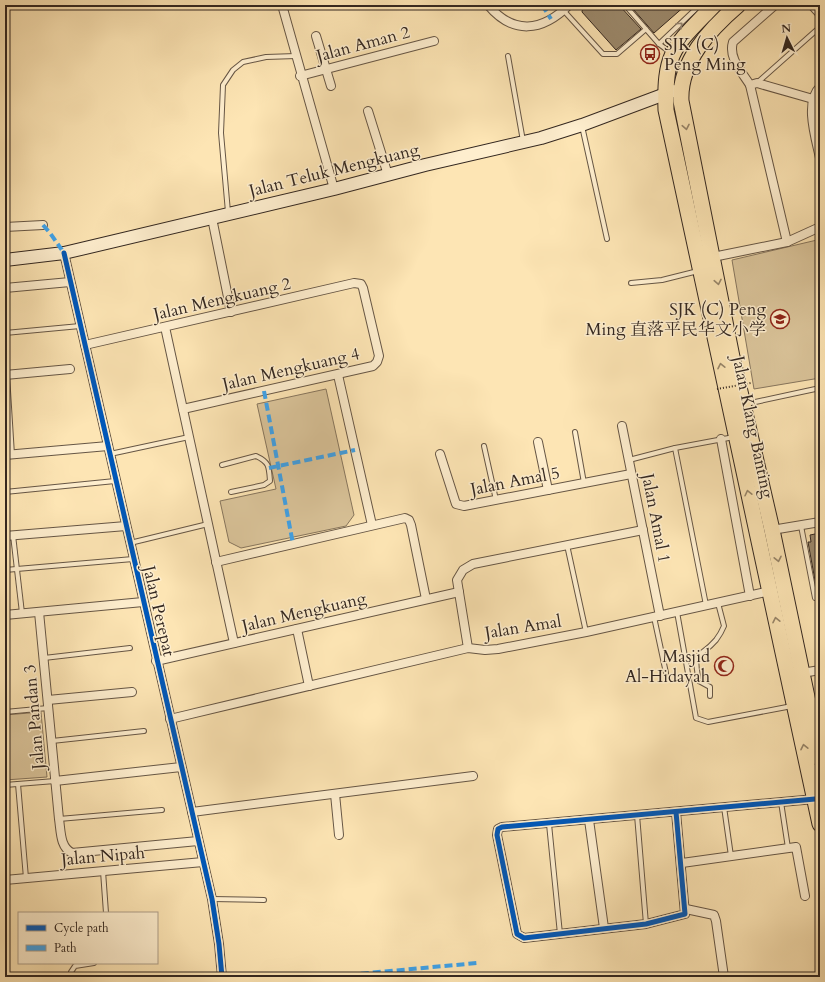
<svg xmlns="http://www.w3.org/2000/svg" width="825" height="982" viewBox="0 0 825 982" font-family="Cardo,'Noto Serif SC',serif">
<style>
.green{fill:#dbc59b;stroke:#87765e}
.building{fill:#9c8a6d;stroke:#332720}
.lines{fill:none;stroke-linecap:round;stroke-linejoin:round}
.lane-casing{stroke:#665645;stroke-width:6}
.street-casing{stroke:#665645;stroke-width:10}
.secondary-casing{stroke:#332720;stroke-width:14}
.highway-casing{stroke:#332720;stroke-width:17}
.lane{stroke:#feeece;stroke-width:4}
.street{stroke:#feeece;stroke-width:8}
.secondary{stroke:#feeece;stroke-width:12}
.highway{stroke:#fde5b4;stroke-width:15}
.path-bridge{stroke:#332720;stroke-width:2;stroke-dasharray:1 2;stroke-linecap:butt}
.quiet{stroke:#3ea2ea;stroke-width:4;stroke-dasharray:8 4;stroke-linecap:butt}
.cycleway-casing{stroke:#feeece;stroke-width:8}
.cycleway{stroke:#0057b8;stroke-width:5}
.oneway{stroke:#988a77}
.oneway2{stroke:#98866a}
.labels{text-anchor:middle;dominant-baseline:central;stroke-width:3;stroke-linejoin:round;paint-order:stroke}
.street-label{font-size:17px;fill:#332720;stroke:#feeece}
.poi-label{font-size:17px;fill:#332720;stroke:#feeece;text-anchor:end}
</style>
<rect width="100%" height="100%" fill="#fde5b4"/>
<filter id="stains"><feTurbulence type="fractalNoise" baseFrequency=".005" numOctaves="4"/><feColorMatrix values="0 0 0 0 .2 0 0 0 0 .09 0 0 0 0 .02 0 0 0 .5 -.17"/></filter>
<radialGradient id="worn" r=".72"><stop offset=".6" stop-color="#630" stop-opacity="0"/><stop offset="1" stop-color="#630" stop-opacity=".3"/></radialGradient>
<g class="green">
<polygon points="817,240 820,249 820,378 754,389 732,260"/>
<polygon points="326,389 354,515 346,526 241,548 229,542 220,501 276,489 257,404"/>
<polygon points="41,712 47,777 5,780 5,715"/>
</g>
<g class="building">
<polygon points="583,5 619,5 641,29 616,50 582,12"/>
<polygon points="638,5 686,5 654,33 633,9"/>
<polygon points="820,533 820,585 816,586 808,542 811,542 810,535"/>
</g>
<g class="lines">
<g class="lane-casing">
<g id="lane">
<polyline points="625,5 659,44 670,52"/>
<polyline points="809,5 820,17"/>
<polyline points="564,11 603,54 617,54 646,29"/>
<polyline points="659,44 700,5"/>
<polyline points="508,56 523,141"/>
<polyline points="758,82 820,27"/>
<polyline points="582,126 607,239"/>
<polyline points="228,212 221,133 223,85 233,70 243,62 266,57 296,56"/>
<polyline points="631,283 662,280 698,271"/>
<polyline points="5,333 80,326"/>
<polyline points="7,375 12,455"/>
<polyline points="746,404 820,388"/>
<polyline points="575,432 584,483"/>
<polyline points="484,446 496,500"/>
<polyline points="675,448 706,605"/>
<polyline points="110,454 189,437"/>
<polyline points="629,460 675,448 734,437"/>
<path d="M 222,465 L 256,456 C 269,462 269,466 270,481 L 264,485 L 231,492"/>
<polyline points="5,492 115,481"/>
<polyline points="801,526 815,598"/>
<polyline points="13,535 22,613"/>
<polyline points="130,543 208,524"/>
<polyline points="567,545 586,632"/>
<polyline points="5,570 133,559"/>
<polyline points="677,612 696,718 708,722 792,706"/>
<polyline points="654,617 666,673"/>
<polyline points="44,658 130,648"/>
<polyline points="5,684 7,712"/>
<path d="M 710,696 L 710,687 L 699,681 C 692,648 699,660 716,640 C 719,636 722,631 724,626 L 718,603"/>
<polyline points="5,712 48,708"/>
<polyline points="52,741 144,731"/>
<polyline points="18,784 26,878"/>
<polyline points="5,785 55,781"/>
<polyline points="781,802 788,848"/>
<polyline points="724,807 731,856"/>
<polyline points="637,815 646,924"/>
<polyline points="59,819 162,810"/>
<polyline points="549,824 560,934"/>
<polyline points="103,871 106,913"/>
<polyline points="212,899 264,900"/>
<polyline points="71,977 71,972 75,966 94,963"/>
</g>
</g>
<g class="street-casing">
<g id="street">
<polyline points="282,5 334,189"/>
<path d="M 488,5 C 513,35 542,32 569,5"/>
<path d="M 775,5 L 733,42 C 728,58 742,72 750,85 L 757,83 L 813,99"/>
<polyline points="316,36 331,86"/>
<polyline points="300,76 434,41"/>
<polyline points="750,85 787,242"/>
<path d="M 820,87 C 804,102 816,139 820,158"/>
<polyline points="368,111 388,175"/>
<polyline points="212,218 231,312"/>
<polyline points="5,227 43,225"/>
<polyline points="64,253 212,899 219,944 222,977"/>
<polyline points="713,257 787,242 820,227"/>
<polyline points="5,288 70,282"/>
<polyline points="165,327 234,643"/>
<polyline points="85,345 354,283 361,284 363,288 379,356 377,362 373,366 183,409"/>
<polyline points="5,375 70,369"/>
<polyline points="338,375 372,525"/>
<polyline points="622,426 660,616"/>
<polyline points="721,439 750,596"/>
<polyline points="538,442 548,490"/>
<polyline points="440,454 456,504 464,506 631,474"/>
<polyline points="5,455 108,446"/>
<polyline points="772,530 820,522"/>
<polyline points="5,536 126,526"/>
<polyline points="216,562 405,518 409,520 411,525 426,599"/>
<path d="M 39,612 L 59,819 C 61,832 60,847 72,853 L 198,841"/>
<polyline points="5,615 143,602"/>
<polyline points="297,629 309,686"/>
<polyline points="468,648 457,580 463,570 473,564 643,530"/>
<polyline points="156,661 459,592"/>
<polyline points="802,673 820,670"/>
<polyline points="48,700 132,692"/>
<polyline points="170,719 468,648 485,650 498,649 586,632 770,591"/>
<polyline points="55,781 181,767"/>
<polyline points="335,794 339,835"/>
<polyline points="192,812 473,776"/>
<polyline points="676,812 685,914 646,924 524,938 517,934 497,835 498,829 502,827 815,799"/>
<polyline points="589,820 604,928"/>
<polyline points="682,863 796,847 805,896"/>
<polyline points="5,880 203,862"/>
<polyline points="686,909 714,915 716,921 724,977"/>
</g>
</g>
<g class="secondary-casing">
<polyline id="secondary" points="5,260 64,253 334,189 425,165 541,138 582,125 673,91"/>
</g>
<g class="highway-casing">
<g id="highway">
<path d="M 714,5 C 675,46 664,50 666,110 L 820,824"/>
<path d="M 738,5 C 710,29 679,62 681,101 L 732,357 L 772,530 L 820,759"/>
</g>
</g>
<use href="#lane" class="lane"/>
<use href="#street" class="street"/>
<use href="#secondary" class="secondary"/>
<use href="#highway" class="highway"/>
<polyline class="path-bridge" points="717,389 751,383"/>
<g class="quiet">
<polyline points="542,5 551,19"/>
<polyline points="43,225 50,233 64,253"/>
<polyline points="264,391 293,544"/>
<polyline points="269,468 355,450"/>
<polyline points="325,977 477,963"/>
</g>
<g class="cycleway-casing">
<g id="cycleway">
<polyline points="64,253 212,899 219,944 222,977"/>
<polyline points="676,812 685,914 646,924 524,938 517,934 497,835 498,829 502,827 815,799"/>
</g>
</g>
<use href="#cycleway" class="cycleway"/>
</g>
<defs><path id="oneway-chevron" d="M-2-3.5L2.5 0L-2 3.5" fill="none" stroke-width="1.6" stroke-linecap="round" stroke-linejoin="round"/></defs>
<use class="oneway" href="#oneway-chevron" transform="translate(680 25) rotate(-43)"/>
<g class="oneway2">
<use href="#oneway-chevron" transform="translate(686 127) rotate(79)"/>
<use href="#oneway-chevron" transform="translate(718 282) rotate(79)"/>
<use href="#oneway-chevron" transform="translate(721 366) rotate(-102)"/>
<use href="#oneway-chevron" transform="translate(748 493) rotate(-103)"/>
<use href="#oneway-chevron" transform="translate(778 559) rotate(78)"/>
<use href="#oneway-chevron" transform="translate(776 620) rotate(-102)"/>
<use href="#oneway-chevron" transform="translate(804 747) rotate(-102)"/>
</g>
<defs>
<g id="bus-ring" transform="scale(1)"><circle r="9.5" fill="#feeece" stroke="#8f2418" stroke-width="1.5"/><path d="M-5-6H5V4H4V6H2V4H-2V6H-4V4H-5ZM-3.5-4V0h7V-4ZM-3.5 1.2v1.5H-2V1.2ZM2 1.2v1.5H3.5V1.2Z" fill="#8f2418"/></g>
<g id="school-ring" transform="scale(1)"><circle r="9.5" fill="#feeece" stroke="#8f2418" stroke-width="1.5"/><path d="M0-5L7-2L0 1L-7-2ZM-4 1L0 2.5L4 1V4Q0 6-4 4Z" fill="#8f2418"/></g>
<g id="mosque-ring" transform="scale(1)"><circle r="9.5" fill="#feeece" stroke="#8f2418" stroke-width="1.5"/><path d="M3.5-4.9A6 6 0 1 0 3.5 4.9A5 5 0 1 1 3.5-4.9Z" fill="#8f2418"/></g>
</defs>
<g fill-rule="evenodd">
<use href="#bus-ring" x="650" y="54"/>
<use href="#school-ring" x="780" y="319"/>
<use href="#mosque-ring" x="724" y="666"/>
</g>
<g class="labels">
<g class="street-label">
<text transform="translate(363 44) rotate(-15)">Jalan Aman 2</text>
<text transform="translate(334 170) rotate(-14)">Jalan Teluk Mengkuang</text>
<text transform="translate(222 299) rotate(-13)">Jalan Mengkuang 2</text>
<text transform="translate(291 369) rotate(-13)">Jalan Mengkuang 4</text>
<text transform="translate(753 427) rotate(78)">Jalan Klang Banting</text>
<text transform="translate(515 481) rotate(-11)">Jalan Amal 5</text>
<text transform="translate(656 518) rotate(79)">Jalan Amal 1</text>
<text transform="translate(159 611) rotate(77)">Jalan Perepat</text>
<text transform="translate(304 612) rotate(-13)">Jalan Mengkuang</text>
<text transform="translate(523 627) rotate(-9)">Jalan Amal</text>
<text transform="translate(34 717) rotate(-95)">Jalan Pandan 3</text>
<text transform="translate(103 856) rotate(-5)">Jalan Nipah</text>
</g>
<g class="poi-label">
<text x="664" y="44" text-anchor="start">SJK (C)<tspan x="664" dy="20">Peng Ming</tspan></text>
<text x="766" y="309">SJK (C) Peng<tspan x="766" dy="20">Ming 直落平民华文小学</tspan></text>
<text x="710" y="656">Masjid<tspan x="710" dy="20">Al-Hidayah</tspan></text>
</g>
</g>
<rect width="825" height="982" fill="none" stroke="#fde5b4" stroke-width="20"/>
<rect x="6" y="6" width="813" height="970" fill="none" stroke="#332720" stroke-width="2"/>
<rect x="10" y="10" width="805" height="962" fill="none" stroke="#332720"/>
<rect x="18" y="912" width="140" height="52" fill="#feeece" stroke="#ad9e88"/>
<rect x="26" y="925" width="20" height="6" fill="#0057b8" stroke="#ad9e88"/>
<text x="54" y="932" font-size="12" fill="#332720">Cycle path</text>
<rect x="26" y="945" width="20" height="6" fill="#3ea2ea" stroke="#ad9e88"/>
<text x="54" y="952" font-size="12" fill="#332720">Path</text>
<g transform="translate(787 38) rotate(355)" stroke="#feeece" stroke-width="3" paint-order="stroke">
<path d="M0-3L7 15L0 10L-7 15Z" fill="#332720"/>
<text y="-6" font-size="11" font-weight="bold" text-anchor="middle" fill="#332720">N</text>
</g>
<rect width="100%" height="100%" filter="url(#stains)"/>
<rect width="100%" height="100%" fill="url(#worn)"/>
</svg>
